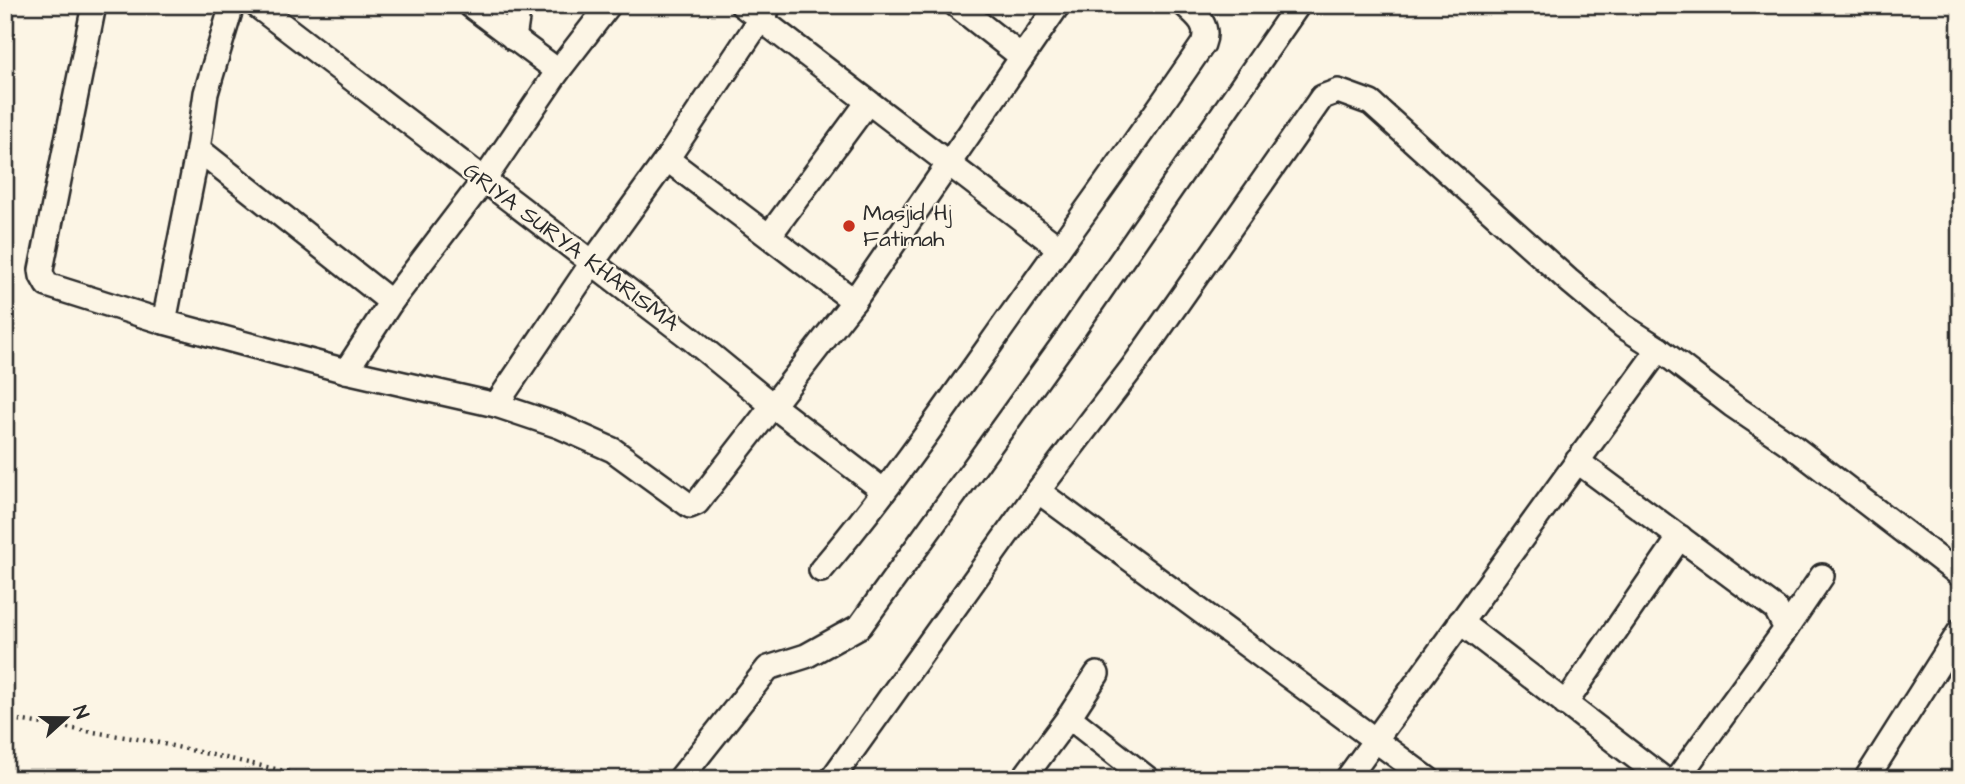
<svg xmlns="http://www.w3.org/2000/svg" width="1965" height="784" viewBox="0 0 1965 784" font-family="'Architects Daughter',sans-serif">
<style>
.lines{fill:none;stroke-linecap:round;stroke-linejoin:round}
.street-casing{stroke:#2b2b2b;stroke-width:28}
.path{stroke:#2b2b2b;stroke-width:4.5;stroke-dasharray:2 5;stroke-linecap:butt}
.street{stroke:#fcf5e5;stroke-width:23}
.poi-dot{fill:#c8321e;stroke:#fcf5e5;stroke-width:2.5}
.labels{text-anchor:middle;dominant-baseline:central;stroke-width:5;stroke-linejoin:round;paint-order:stroke}
.poi-label{font-size:23px;fill:#2b2b2b;stroke:#fcf5e5;text-anchor:start}
.street-label{font-size:23px;fill:#2b2b2b;stroke:#fcf5e5}
</style>
<rect width="100%" height="100%" fill="#fcf5e5"/>
<filter id="ink" filterUnits="userSpaceOnUse"><feTurbulence type="fractalNoise" baseFrequency=".0143" numOctaves="2"/><feDisplacementMap in="SourceGraphic" scale="14" xChannelSelector="R" yChannelSelector="G"/><feConvolveMatrix kernelMatrix="1 2 1 2 8 2 1 2 1" color-interpolation-filters="sRGB"/></filter>
<g filter="url(#ink)">
<g class="lines">
<g class="street-casing">
<g id="street">
<polyline points="94,5 41,270 42,276 47,285 164,322 346,371 496,405 559,426 613,450 690,506 697,503 854,301 1058,5"/>
<polyline points="256,5 689,337 772,405 884,491"/>
<polyline points="470,5 558,71"/>
<polyline points="742,5 1059,248"/>
<polyline points="956,5 1022,57"/>
<polyline points="514,39 519,5"/>
<polyline points="198,149 391,302"/>
<polyline points="667,159 854,301"/>
<polyline points="769,236 868,102"/>
<polyline points="164,322 198,149 206,93 232,5"/>
<polyline points="346,371 391,302 484,180 558,71 609,5"/>
<polyline points="496,405 592,263 667,159 770,5"/>
<polyline points="1577,461 1776,609 1786,629 1677,779"/>
<polyline points="1038,491 1428,779"/>
<path d="M 821,570 C 889,490 949,403 1009,318 C 1074,227 1140,137 1203,44 C 1210,26 1198,16 1185,5"/>
<polyline points="1460,622 1664,779"/>
<polyline points="1786,629 1822,576"/>
<polyline points="1565,704 1680,537"/>
<polyline points="1069,717 1097,674"/>
<polyline points="680,779 768,668 806,656 860,626 1074,329 1298,5"/>
<polyline points="832,779 1038,491 1132,368 1322,97 1338,91 1371,103 1568,280 1623,326 1659,349 1732,405 1791,445 1960,575"/>
<polyline points="1023,779 1069,717 1148,779"/>
<polyline points="1347,779 1659,349"/>
<polyline points="1866,779 1960,631"/>
</g>
</g>
<polyline class="path" points="5,718 150,741 320,779"/>
<use href="#street" class="street"/>
</g>
</g>
<circle class="poi-dot" cx="849" cy="226" r="7"/>
<g class="labels">
<g class="poi-label">
<text x="863" y="213">Masjid Hj<tspan x="863" dy="26">Fatimah</tspan></text>
</g>
<g class="street-label">
<text transform="translate(571 247) rotate(37)">GRIYA SURYA KHARISMA</text>
</g>
</g>
<rect width="1965" height="784" fill="none" stroke="#fcf5e5" stroke-width="28"/>
<rect x="14" y="14" width="1937" height="756" fill="none" stroke="#2b2b2b" stroke-width="2.5" filter="url(#ink)"/>
<g transform="translate(66 718) rotate(69)" stroke="#fcf5e5" stroke-width="5" paint-order="stroke">
<path d="M0-5L12 26L0 18L-12 26Z" fill="#2b2b2b"/>
<text y="-10" font-size="19" font-weight="bold" text-anchor="middle" fill="#2b2b2b">N</text>
</g>
</svg>
